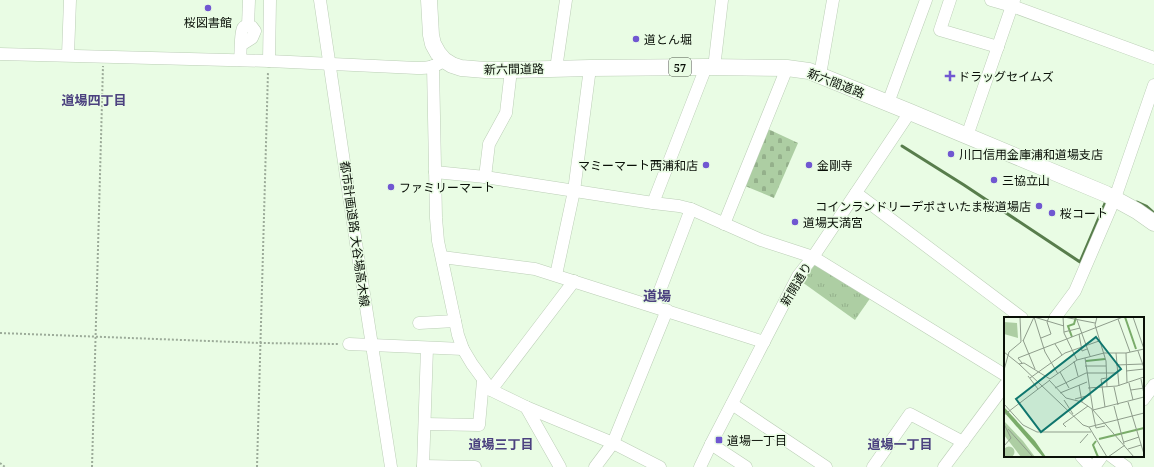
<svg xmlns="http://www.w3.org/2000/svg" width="1154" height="467" viewBox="0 0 1154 467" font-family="'Noto Serif','Noto Sans JP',serif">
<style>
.cemetery{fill:url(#cemetery-stones)}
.park{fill:url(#park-tufts)}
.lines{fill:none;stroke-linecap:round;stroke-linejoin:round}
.stream{stroke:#587d4c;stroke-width:3}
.minor-casing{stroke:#bbceb6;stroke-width:13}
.major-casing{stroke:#bbceb6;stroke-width:17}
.path{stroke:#9cab99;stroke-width:2;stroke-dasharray:2 2;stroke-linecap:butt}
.minor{stroke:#fff;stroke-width:12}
.major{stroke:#fff;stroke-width:16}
.poi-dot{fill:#7057d1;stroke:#e9fce4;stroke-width:1.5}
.labels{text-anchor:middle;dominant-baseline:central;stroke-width:3;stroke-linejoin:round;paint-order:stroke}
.shield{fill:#e9fce4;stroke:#4c5649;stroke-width:1}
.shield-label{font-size:11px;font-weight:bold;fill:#090f07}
.poi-label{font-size:12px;fill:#090f07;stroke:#e9fce4;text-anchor:start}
.street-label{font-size:12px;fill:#090f07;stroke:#e9fce4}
.neighbourhood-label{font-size:13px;font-weight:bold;fill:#4b417f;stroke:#e9fce4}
.quarter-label{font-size:14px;font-weight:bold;fill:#4b417f;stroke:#e9fce4}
.inset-river{fill:none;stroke:#7aac6a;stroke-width:2}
.inset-road{fill:none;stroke:#8f9d8c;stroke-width:1}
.view{fill:#0f766e;fill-opacity:0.15;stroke:#0f766e;stroke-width:2}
.inset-edge{fill:none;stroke:#090f07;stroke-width:2}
</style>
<defs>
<pattern id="cemetery-stones" width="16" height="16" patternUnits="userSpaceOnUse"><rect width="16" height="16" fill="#adcea3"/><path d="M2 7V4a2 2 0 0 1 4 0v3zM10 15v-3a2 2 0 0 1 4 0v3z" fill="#94b08b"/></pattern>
<pattern id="park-tufts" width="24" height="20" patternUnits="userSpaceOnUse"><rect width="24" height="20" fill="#adcea3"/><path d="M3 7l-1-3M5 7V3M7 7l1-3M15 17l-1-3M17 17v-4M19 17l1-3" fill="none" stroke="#94b08b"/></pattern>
</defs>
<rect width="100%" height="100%" fill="#e9fce4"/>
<polygon class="cemetery" points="768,129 798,143 774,198 745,186"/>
<polygon class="park" points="822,265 871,297 855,320 802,282 814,266"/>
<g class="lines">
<g class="stream">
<polyline points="902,146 964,185 1080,262 1106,201"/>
<polyline points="1137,202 1146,206 1154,213"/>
</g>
<g class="minor-casing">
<g id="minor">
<polyline points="320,0 356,243 391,467"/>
<polyline points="950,0 940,30 998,47"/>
<polyline points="991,0 1012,6 1154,58"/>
<polyline points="248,26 249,0"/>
<path d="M 0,54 L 269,61 L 417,68 C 428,68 436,67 444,60"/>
<polyline points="68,55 70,0"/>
<path d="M 240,60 C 241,54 240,32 243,28 C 245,25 249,26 252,27 L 255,31 L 252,38 L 241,45"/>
<polyline points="269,61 270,0"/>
<polyline points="433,66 436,218 438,241 458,335 463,349 472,364 491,390 526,407 560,467"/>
<polyline points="714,68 722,0"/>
<polyline points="556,69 566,0"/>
<polyline points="820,75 833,0"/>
<polyline points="888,103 926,0"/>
<polyline points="967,136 1014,0"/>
<polyline points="435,172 485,177 653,203 679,206 691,209 761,240 813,257 1005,375"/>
<polyline points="485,177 489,144 506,113 511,70"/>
<polyline points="856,193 1022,318"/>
<polyline points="653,203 706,67"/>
<polyline points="724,224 787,68"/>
<polyline points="442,257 535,269 764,342"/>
<polyline points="556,275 574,191 590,68"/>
<polyline points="654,306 691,209"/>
<polyline points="1055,318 1075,291 1115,198 1154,85"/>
<polyline points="419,323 455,321"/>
<polyline points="349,344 463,349"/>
<polyline points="491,390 574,281"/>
<polyline points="1143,400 1154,385"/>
<polyline points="732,404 826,467"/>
<polyline points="526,407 613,443 660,467"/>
<polyline points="425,424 479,425 483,381"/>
<polyline points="711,444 746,467"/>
<polyline points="1081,456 1091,467"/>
<polyline points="1111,456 1126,467"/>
<polyline points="423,466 475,467"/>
<polyline points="423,467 427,348"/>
<polyline points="595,467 613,443 667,310"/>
<polyline points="700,467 711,444 798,276 813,257 910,112"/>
<polyline points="873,467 910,414 963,442"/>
<polyline points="944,467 1005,385"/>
<polyline points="1094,467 1102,456"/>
</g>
</g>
<g class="major-casing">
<polyline id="major" points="429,0 431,35 433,44 438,53 444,60 452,65 461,68 485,70 511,70 590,68 706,67 787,68 809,71 910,112 1106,194 1137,211 1154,223"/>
</g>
<g class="path">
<polyline points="0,333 261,343 339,344"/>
<polyline points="0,463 5,467"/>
<polyline points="92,467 103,66"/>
<polyline points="257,467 268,72"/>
</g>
<use href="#minor" class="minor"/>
<use href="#major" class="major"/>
</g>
<g class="poi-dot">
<circle cx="208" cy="8" r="4"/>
<circle cx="636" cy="39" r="4"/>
<path d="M948 70h4v4h4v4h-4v4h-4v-4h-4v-4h4z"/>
<circle cx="951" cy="154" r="4"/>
<circle cx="706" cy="165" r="4"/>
<circle cx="809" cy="165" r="4"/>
<circle cx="994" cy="180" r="4"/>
<circle cx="391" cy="187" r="4"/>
<circle cx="1039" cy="206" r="4"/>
<circle cx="1052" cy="213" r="4"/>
<circle cx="795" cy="222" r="4"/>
<rect x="715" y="436" width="8" height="8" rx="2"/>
</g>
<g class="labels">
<rect class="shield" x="669" y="58" width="22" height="18" rx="3"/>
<g class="shield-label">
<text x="680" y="67">57</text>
</g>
<g class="poi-label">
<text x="208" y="22" text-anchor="middle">桜図書館</text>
<text x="644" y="39">道とん堀</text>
<text x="958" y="76">ドラッグセイムズ</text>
<text x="959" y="154">川口信用金庫浦和道場支店</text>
<text x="698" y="165" text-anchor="end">マミーマート西浦和店</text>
<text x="817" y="165">金剛寺</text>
<text x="1002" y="180">三協立山</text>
<text x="399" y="187">ファミリーマート</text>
<text x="1031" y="206" text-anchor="end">コインランドリーデポさいたま桜道場店</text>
<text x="1060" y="213">桜コート</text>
<text x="803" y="222">道場天満宮</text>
<text x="727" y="440">道場一丁目</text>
</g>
<g class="street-label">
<text transform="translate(514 69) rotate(-1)">新六間道路</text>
<text transform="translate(836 83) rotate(21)">新六間道路</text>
<text transform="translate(355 234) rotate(82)">都市計画道路 大谷場高木線</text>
<text transform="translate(796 284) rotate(-59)">新開通り</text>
</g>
<g class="neighbourhood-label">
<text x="94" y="100">道場四丁目</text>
<text x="501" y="444">道場三丁目</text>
<text x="900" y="444">道場一丁目</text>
</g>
<g class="quarter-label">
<text x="657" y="295">道場</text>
</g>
</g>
<g transform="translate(1004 317)">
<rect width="140" height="140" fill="#e9fce4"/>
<path d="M 0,104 L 19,124 L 31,140 L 17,140 L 0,118 Z" fill="#adcea3"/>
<path d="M 0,5 L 13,6 L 14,21 L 0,17 ZM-0.5 135a5.5 5.5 0 1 1 11 0a5.5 5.5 0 1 1-11 0Z" fill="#adcea3"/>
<path d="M 0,90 L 31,124 L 42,140 L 39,140 L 0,95 Z" fill="#7aac6a"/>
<path class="inset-river" d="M 121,0 L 132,32M 68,20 L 64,9 L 70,7 L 72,0M 82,44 L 101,42M 95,122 L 140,111M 92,124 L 89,128 L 94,140"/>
<path class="inset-road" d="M 59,0 L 60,16 L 73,43M 60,0 L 91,6M 93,0 L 91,8 L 102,44 L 103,70M 129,0 L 140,32M 114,2 L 126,35M 73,3 L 86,39M 60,15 L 76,11M 75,17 L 78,34 L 83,32M 37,21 L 47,17 L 43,5 L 45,0M 19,23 L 31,52M 19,24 L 30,0M 51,27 L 58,38M 134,34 L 140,51M 0,35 L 15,47 L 20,46 L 46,62 L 73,43 L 100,36 L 122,36 L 140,32M 112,36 L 115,69M 122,36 L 123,66M 81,41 L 89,93 L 130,140M 70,44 L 74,59M 18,46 L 14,41 L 119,0M 15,47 L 79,108 L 85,110M 112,48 L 139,47M 81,49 L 102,49M 0,53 L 5,35 L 17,25 L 16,0M 122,54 L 140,52M 56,55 L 65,71M 54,57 L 41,35 L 30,0 L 60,9M 24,59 L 34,72M 26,61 L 61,36 L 95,24M 137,62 L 140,77M 45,63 L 62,81 L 78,85 L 88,92 L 92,111 L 101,109M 125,66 L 129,83M 75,68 L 78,85M 110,70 L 114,88M 51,71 L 82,56 L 113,56M 84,71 L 113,69 L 140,60M 127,73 L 140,71M 56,76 L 83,65M 71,82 L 86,78M 60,83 L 69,97M 124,85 L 140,137M 0,87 L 19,108 L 33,115 L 87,115M 110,89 L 120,127M 101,90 L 97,62 L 102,61M 89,93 L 140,80M 0,98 L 46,63M 0,107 L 7,121 L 0,129M 62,110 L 59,107 L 84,89M 85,110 L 140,96M 85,110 L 103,140M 4,112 L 29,140M 120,125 L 135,120M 76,126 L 84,117M 124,132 L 137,128M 104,140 L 121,128"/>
<path class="view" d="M 92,20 L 117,52 L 37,115 L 12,82 Z"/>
<rect width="140" height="140" class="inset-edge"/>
</g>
</svg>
